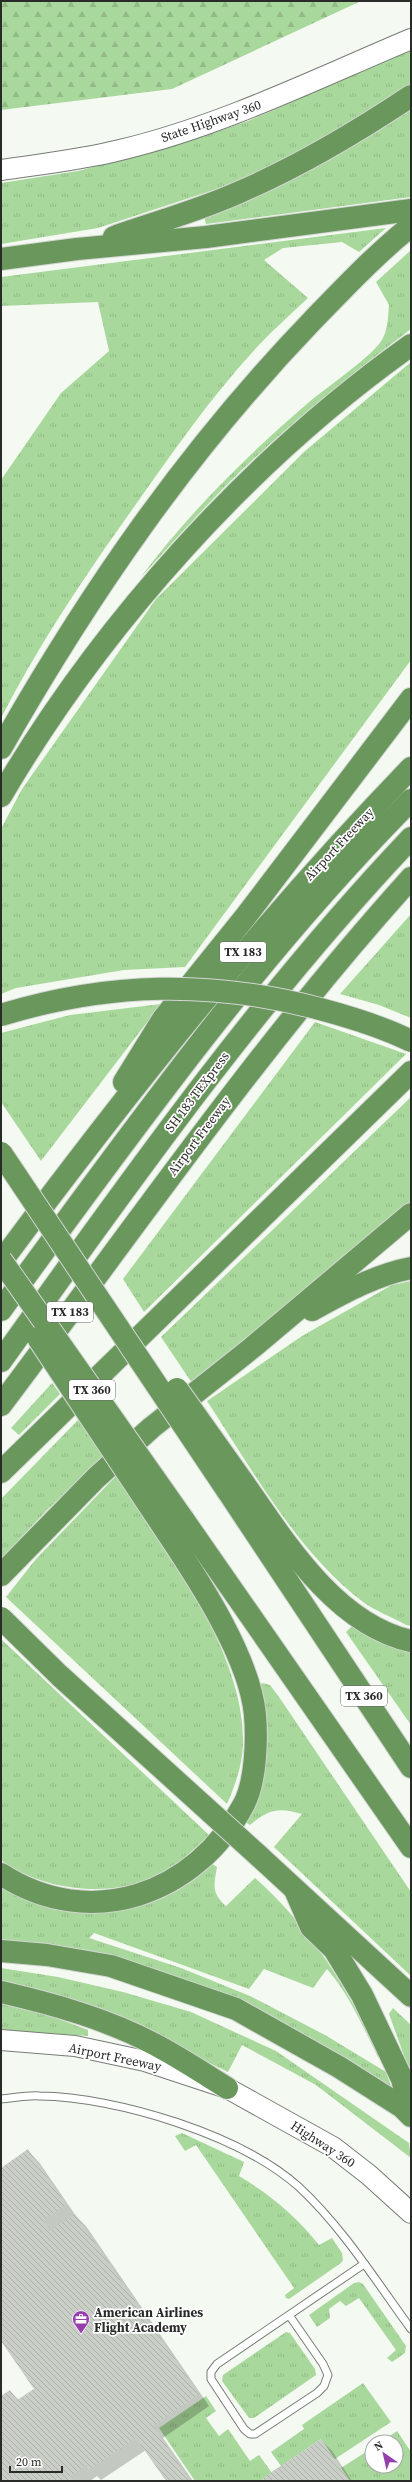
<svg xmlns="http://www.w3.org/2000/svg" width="412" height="2482" viewBox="0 0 412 2482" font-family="'Source Serif 4',serif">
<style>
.grass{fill:url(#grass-tufts)}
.forest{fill:url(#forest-firs)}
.shadow{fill:#0003}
.building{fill:url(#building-back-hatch)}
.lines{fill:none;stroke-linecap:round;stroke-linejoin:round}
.service-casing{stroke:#777d76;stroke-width:9}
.secondary-casing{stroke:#777d76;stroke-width:22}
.motorway-casing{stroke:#d4d5d4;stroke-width:24}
.service{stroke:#fff;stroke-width:7}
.secondary{stroke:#fff;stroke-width:20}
.motorway{stroke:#69975c;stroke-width:22}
.motorway-bridge-casing{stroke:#d4d5d4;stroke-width:24;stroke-linecap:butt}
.motorway-bridge{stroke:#69975c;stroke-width:22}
.labels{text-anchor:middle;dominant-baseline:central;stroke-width:3.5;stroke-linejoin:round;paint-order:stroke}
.shield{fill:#fff;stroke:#696b68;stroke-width:1}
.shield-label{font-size:12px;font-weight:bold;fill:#292b28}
.street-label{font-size:13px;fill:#292b28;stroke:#fff}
.poi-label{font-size:13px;font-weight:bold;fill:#292b28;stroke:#fff;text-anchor:start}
</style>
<defs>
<pattern id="grass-tufts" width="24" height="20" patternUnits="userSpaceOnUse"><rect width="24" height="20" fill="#a9d89c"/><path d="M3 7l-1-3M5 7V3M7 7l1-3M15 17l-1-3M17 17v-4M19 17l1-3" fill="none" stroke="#91ba86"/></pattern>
<pattern id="forest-firs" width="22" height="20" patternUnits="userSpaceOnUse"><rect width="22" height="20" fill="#a9d89c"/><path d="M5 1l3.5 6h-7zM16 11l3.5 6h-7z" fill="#91ba86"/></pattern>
<pattern id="building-back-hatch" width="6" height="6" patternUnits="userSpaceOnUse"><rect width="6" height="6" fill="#c9cfc7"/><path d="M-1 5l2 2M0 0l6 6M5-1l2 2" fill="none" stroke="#adb2ab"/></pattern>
</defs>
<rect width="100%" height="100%" fill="#f4faf2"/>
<g class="grass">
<polygon points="411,50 411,84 340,130 241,181 98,228 1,244 1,183 78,171 190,141 248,121"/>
<polygon points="411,105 411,197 206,224 204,215"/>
<path d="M 386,228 L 359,252 L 342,242 L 283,248 L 264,260 L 308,298 C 291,314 274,329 258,346 C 207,401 165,463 122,524 C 78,586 36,650 1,718 L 1,480 L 61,393 L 109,351 L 98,302 L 1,306 L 1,277 Z"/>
<path d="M 411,250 L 411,329 C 358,369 306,410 258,455 C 216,493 179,536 140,578 C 189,513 246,456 308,403 C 324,389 376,354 383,338 C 388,328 388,316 389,305 L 376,282 Z"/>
<polygon points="411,362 411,660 185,967 124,970 16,988 1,994 1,829 22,789 156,599 305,451"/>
<polygon points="411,914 411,1018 379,1005 340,994"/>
<polygon points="161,1004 41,1161 1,1102 1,1033 70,1015"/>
<polygon points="315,1022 406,1054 144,1312 123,1279"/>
<polygon points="411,1097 411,1203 192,1383 161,1337"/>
<path d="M 411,1281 L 411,1626 L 406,1625 C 392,1617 375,1611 363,1602 C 297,1552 252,1469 207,1401 L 302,1336 L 392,1285 Z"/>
<polygon points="52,1383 60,1394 19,1435 11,1428"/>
<polygon points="79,1419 104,1456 47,1510 1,1559 1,1499"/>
<path d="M 116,1476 C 165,1544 244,1654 243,1740 C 243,1764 236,1783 227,1804 L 6,1597 L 36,1559 Z"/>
<path d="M 352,1626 C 371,1637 389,1647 411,1650 L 411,1725 L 346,1632 Z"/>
<path d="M 1,1639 L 209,1835 C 194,1849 177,1866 159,1875 C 111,1899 43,1891 1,1860 Z"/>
<path d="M 262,1683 L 270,1685 L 279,1697 L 411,1892 L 411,1976 L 274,1847 L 302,1814 C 278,1807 269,1809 250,1825 L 244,1821 L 256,1690 Z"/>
<path d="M 211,1863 L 217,1867 C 214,1885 211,1893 226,1906 L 255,1878 C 311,1927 347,1989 380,2055 L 378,2057 C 363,2027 349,1994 327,1969 L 313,1988 L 264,1969 L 249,1989 L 94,1933 L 89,1938 L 181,1968 L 250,1996 L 325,2035 L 386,2072 L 392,2089 L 220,1992 L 1,1940 L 1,1886 L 36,1902 L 78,1911 Z"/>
<polygon points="1,1968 58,1977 123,1992 191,2012 276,2051 409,2143 411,2158 316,2085 242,2045 228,2072 129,2024 1,1982"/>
<polygon points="1,2002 43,2013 88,2030 88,2036 1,2030"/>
<polygon points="393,2008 411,2025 411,2075 389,2014"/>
<path d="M 182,2133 L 244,2162 L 239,2176 C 271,2195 296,2216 319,2245 L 332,2238 L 342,2253 L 343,2260 L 341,2263 L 289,2299 L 286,2298 L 285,2295 L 294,2288 L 196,2145 L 185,2151 L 175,2136 Z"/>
<polygon points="359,2282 363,2284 406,2346 405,2353 392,2362 387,2358 396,2350 359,2298 346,2306 340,2301 329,2309 330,2318 317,2327 309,2315 354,2283"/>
<polygon points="286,2332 290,2333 315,2369 316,2375 254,2418 249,2418 222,2381 223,2375"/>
<polygon points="363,2383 391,2422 335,2459 321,2439 281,2466 271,2452 304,2429 302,2425"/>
<polygon points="206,2396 216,2411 206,2418 219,2436 228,2429 250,2461 259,2455 272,2473 260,2481 195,2481 159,2428"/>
<polygon points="397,2431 411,2452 411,2481 350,2481 341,2468 372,2448 372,2466 396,2466 396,2442 381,2442"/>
</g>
<polygon class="forest" points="1,1 361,1 172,89 1,110"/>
<g class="shadow">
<polygon points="28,2151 39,2162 76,2216 86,2226 209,2406 163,2438 193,2481 167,2481 146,2450 101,2480 97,2476 90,2481 1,2481 1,2397 10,2391 19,2400 35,2389 1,2340 1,2169"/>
<polygon points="321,2440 332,2451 352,2481 262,2481"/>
</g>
<g class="building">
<polygon points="28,2149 66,2204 43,2221 50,2231 75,2214 199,2394 153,2426 190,2481 166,2481 136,2438 89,2470 86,2465 70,2476 73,2481 1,2481 1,2396 10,2390 17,2400 34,2389 1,2341 1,2168"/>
<polygon points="321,2439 350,2481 260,2481 273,2471"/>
</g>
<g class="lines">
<g class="service-casing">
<g id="service">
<path d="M 1,2099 C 14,2098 27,2095 40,2096 C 117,2097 241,2135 299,2187 C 343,2228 376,2281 411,2329"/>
<polyline points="289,2315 323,2364 328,2375 324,2386 317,2393 255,2434 250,2434 244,2429 211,2379 211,2372 217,2364 364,2264"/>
</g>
</g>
<g class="secondary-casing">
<g id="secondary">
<path d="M 1,170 C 41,164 81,160 120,150 C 221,126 316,79 411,39"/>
<polyline points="1,2040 75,2046 145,2061 227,2088 333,2147 369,2175 411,2213"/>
</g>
</g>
<g class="motorway-casing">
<g id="motorway">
<path d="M 114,237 C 156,222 201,210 242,191 C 302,165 357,132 411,96"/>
<polyline points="1,259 77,249 206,237 411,210"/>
<path d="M 1,748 C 90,592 187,451 312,321 C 344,288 376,254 411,226"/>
<path d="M 1,796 C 101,625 249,460 411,345"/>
<polyline points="124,1082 163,1019 246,916 411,699"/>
<path d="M 1,1262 C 129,1090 262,922 411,768"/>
<path d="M 1,1310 C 130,1134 257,955 411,800"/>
<path d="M 312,1310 C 343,1293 375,1275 411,1268"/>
<path d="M 1,1361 C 130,1181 258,999 411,838"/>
<path d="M 1,1405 C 135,1227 261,1044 411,878"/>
<polyline points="1,1472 411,1072"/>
<path d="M 241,1479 C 283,1539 334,1624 411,1641"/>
<polyline points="227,1490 411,1767"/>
<polyline points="183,1519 411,1847"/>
<polyline points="1,1575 96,1478 151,1428 253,1347 411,1214"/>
<polyline points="260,1857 411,1996"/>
<path d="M 1,1874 C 90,1932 196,1895 244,1804 C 256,1781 257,1739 255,1715 C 250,1658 198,1579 166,1531"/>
<polyline points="295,1890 311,1927 334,1949 362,1995 402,2079 411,2112"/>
<polyline points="1,1951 47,1955 111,1966 236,2009 339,2067 402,2107 411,2116"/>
<path d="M 1,1992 C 53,2004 107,2019 154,2044 C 179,2057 203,2073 227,2088"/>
</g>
</g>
<use href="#service" class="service"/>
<use href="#secondary" class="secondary"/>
<use href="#motorway" class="motorway"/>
<g class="motorway-bridge-casing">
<g id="motorway-bridge">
<path d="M 1,1015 C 109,982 211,980 320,1009 C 350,1017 383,1027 411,1041"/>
<polyline points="1,1153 227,1490"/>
<polyline points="1,1260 183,1519"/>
<polyline points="38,1338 166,1531"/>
<polyline points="177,1389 241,1479"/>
<polyline points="1,1618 60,1676 260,1857"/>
</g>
</g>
<use href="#motorway-bridge" class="motorway-bridge"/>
</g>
<defs>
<g id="office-pin" transform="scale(0.9)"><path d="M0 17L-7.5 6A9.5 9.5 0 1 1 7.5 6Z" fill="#963fac" stroke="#fff"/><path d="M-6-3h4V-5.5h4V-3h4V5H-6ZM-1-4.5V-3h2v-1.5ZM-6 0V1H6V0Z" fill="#fff"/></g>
</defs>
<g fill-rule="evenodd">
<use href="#office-pin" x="81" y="2319"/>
</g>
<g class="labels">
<g class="shield">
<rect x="220" y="942" width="46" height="20" rx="3"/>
<rect x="47" y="1302" width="46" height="20" rx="3"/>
<rect x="69" y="1380" width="46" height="20" rx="3"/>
<rect x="341" y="1686" width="46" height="20" rx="3"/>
</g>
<g class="shield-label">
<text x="243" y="952">TX 183</text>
<text x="70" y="1312">TX 183</text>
<text x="92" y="1390">TX 360</text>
<text x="364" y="1696">TX 360</text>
</g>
<g class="street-label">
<text transform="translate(211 121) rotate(-19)">State Highway 360</text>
<text transform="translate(339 844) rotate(-47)">Airport Freeway</text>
<text transform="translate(197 1092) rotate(-53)">SH 183 TEXpress</text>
<text transform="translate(199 1136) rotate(-53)">Airport Freeway</text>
<text transform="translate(115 2057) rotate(12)">Airport Freeway</text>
<text transform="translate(323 2144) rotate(33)">Highway 360</text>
</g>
<g class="poi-label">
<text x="94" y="2312">American Airlines<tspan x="94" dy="15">Flight Academy</tspan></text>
</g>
</g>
<rect width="412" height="2482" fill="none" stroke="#292b28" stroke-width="4"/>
<g transform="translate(384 2454) rotate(326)"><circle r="19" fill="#ffffff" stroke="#a9aaa9"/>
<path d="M0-3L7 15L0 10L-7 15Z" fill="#963fac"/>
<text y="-6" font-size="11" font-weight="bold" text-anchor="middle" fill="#292b28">N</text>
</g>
<path d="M10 2466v6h52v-6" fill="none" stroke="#292b28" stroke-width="2"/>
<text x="16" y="2466" font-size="12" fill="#292b28" stroke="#ffffff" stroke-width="3" paint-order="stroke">20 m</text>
</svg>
